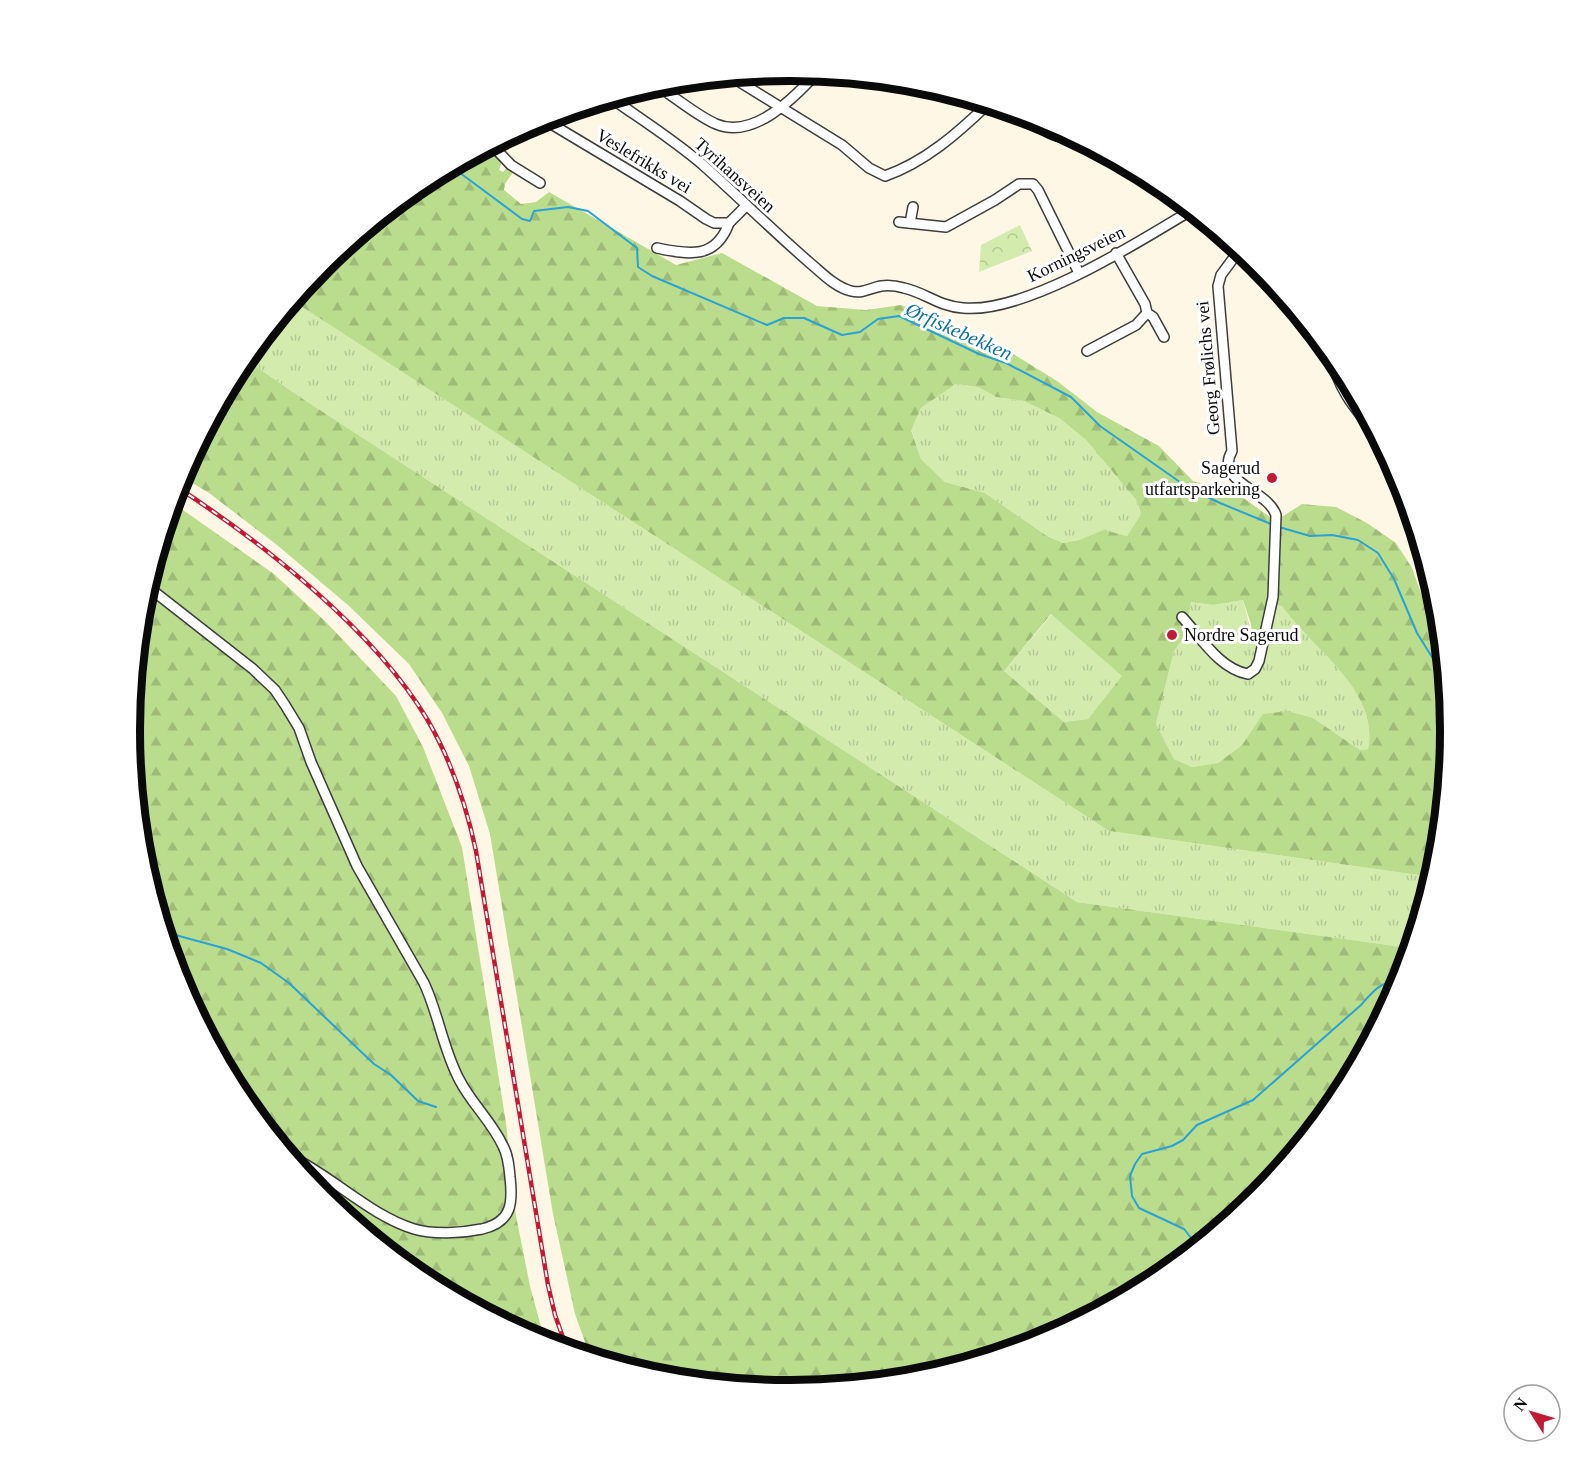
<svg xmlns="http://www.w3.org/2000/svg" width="1580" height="1461" viewBox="0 0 1580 1461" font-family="'Times New Roman',serif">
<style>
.grass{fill:url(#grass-tufts)}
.forest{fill:url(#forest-firs);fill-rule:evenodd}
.park{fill:url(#park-crowns)}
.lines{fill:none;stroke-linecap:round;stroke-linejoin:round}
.stream{stroke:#29a3d6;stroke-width:2}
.minor-casing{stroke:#3d3d3d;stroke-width:12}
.minor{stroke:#fff;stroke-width:9}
.rail-casing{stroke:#c11a34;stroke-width:4.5}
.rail{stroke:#fff;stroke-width:2;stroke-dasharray:7;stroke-linecap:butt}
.poi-dot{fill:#c11a34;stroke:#fff;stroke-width:2}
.labels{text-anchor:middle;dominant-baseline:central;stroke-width:6;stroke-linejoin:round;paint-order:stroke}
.street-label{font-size:18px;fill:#0a0a0a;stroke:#fff}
.poi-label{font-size:18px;fill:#0a0a0a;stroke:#fff;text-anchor:end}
.water-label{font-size:20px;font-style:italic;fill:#0d70a1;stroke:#fff}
.rim{fill:none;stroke:#0a0a0a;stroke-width:8}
</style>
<defs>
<pattern id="grass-tufts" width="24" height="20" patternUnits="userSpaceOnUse" patternTransform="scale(1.5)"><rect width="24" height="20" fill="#d4ebae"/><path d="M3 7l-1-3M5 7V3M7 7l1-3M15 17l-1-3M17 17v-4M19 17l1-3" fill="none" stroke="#b5c894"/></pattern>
<pattern id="forest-firs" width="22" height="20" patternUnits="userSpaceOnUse" patternTransform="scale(1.5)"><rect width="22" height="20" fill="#b9dd8c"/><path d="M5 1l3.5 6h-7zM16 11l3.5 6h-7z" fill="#9ebc77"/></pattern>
<pattern id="park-crowns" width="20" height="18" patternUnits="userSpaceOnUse" patternTransform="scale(1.5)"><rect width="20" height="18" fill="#d4ebae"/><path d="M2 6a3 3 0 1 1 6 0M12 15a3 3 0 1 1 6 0" fill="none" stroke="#b5c894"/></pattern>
</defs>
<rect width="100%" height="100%" fill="#fff7e6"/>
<g class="grass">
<polygon points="293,301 1109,831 1432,877 1410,948 1077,902 303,399 245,359"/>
<polygon points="956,384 978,387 996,397 1024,401 1059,418 1086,440 1137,501 1141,514 1127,536 1104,531 1079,540 1063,543 1047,536 985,493 945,482 921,459 911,429 921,408"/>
<path d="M 1243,600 L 1253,639 L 1270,604 L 1282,606 C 1311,648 1380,690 1368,749 L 1360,750 L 1313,718 L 1264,714 L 1242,745 L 1218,763 L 1192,767 L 1174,759 L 1156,724 L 1174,651 L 1186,635 L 1191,602 L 1213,605 Z"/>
<polygon points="1052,614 1123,676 1088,719 1064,722 1004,671"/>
</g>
<g class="forest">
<path d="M 486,148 L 502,161 L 499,170 L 503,172 L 507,167 L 513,172 L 505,184 L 504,190 L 521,204 L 536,202 L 549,192 L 676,265 L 722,253 L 817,306 L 866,310 L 901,305 L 992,341 L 1057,381 L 1097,412 L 1159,446 L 1193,481 L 1235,492 L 1270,517 L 1280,518 L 1302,504 L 1336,507 L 1367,523 L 1396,543 L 1412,568 L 1435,633 L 1441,642 L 1450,731 L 1437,860 L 1432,877 L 1109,831 L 293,301 L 324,264 L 424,182 ZM 956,384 L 978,387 L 996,397 L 1024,401 L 1059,418 L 1086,440 L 1137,501 L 1141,514 L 1127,536 L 1104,530 L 1079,540 L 1063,543 L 1047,536 L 985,493 L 945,482 L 921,459 L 911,430 L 921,408 ZM 1243,600 L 1251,624 L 1253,640 L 1258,637 L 1270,604 L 1282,606 C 1311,648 1380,690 1368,749 L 1360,750 L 1313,718 L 1287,711 L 1263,714 L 1242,745 L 1218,763 L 1192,767 L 1174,759 L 1156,724 L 1174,651 L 1186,635 L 1191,602 L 1213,605 ZM 1051,614 L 1122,676 L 1088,719 L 1064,722 L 1004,671 Z"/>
<polygon points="245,359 303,399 1077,902 1410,948 1400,983 1339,1097 1256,1197 1156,1279 1042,1340 918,1378 790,1390 661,1378 590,1356 575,1314 553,1214 490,834 469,766 442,713 409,664 349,606 277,545 209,493 181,476"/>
<polygon points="173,503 274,574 326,622 396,696 423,747 462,847 506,1123 516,1216 530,1286 543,1334 547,1343 537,1340 423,1279 323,1197 241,1097 180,983 143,859 130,730 143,601"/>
</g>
<polygon class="park" points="1020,225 1032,251 979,272 981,245"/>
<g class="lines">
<g class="stream">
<polyline points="452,167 522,219 530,221 534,211 568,207 588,211 637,248 638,267 652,276 767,325 784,318 804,318 842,335 860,332 878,319 899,316 979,354 1006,363 1071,397 1100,426 1187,487 1220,503 1271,524"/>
<polyline points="1279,527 1310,536 1332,535 1358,540 1378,553 1394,579 1417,633 1445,678"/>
<polyline points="164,929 179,936 227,949 261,963 289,983 374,1064 391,1075 418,1101 436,1107"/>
<path d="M 1200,1244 L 1192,1239 L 1184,1229 L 1139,1208 L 1132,1196 L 1130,1176 L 1135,1164 L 1142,1154 L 1172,1146 L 1183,1140 L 1197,1125 L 1253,1100 L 1361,1005 C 1371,994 1382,978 1399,984"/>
</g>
<g class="minor-casing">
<g id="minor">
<path d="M 730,76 L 842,145 L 869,168 L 885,176 C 925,162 958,133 988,104"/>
<path d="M 669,94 C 684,104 700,117 716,124 C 753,140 794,98 817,73"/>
<path d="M 611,98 C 642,120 674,140 703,165 C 739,197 773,231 810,263 C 822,273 835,287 851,291 C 863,294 870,288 881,286 C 888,285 897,286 904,288 C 926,293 938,306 963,308 C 1025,314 1137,243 1190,211"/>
<path d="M 1027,116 C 1040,128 1054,140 1073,137"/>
<polyline points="543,119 680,201 706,219 714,223 729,223 746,206"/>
<polyline points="492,145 511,165 540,183"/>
<polyline points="1186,205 1213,234 1252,260"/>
<polyline points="899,222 946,227 995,200 1019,184 1033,184 1038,190 1079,273"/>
<polyline points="910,223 913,207"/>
<path d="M 657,248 C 690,255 716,259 729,223"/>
<polyline points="1116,253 1145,304 1147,313 1153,317 1164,337"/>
<polyline points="1087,351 1136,325 1147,313"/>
<path d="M 1331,355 C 1337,388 1355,409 1376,434"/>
<path d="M 147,586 L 253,669 L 275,690 L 285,705 L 299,728 L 311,762 L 357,866 L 424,983 C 439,1015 443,1050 460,1081 C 472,1104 492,1122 503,1146 C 508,1155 509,1166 510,1177 C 513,1203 512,1222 482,1229 C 462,1233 434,1235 414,1229 C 369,1215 331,1175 288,1155"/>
<path d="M 1182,617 C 1200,636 1219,669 1248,674 L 1255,669 L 1259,661 L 1273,597 L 1276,515 C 1268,490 1214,482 1232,451 L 1218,286 L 1221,275 L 1238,252"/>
</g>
</g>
<use href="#minor" class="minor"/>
<g class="rail-casing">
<path id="rail" d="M 177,487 C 264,544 373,629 427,719 C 451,760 466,804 476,851 L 548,1285 L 555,1315 L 567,1349"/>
</g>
<use href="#rail" class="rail"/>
</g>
<g class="poi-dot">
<circle cx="1272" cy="478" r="6"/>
<circle cx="1172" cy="635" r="6"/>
</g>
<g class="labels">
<g class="street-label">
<text transform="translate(644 161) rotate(31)">Veslefrikks vei</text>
<text transform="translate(735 175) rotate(42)">Tyrihansveien</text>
<text transform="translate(1076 254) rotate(-26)">Korningsveien</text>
<text transform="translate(1208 368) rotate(-95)">Georg Frølichs vei</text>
</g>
<g class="poi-label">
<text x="1260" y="468">Sagerud<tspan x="1260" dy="21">utfartsparkering</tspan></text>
<text x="1184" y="635" text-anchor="start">Nordre Sagerud</text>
</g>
<g class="water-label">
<text transform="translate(959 331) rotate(24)">Ørfiskebekken</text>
</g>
</g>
<path d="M0 0H1580V1461H0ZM789 81H791A649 649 0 0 1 1440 730V731A649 649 0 0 1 791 1380H789A649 649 0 0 1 140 731V730A649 649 0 0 1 789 81Z" fill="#fff" fill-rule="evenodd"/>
<path class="rim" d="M789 81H791A649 649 0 0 1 1440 730V731A649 649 0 0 1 791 1380H789A649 649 0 0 1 140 731V730A649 649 0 0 1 789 81Z"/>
<g transform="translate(1532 1413) rotate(307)"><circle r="28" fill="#ffffff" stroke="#9d9d9d" stroke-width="1.5"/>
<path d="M0-4.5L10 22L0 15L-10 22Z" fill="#c11a34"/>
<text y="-9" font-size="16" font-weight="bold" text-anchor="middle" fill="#0a0a0a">N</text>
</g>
</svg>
